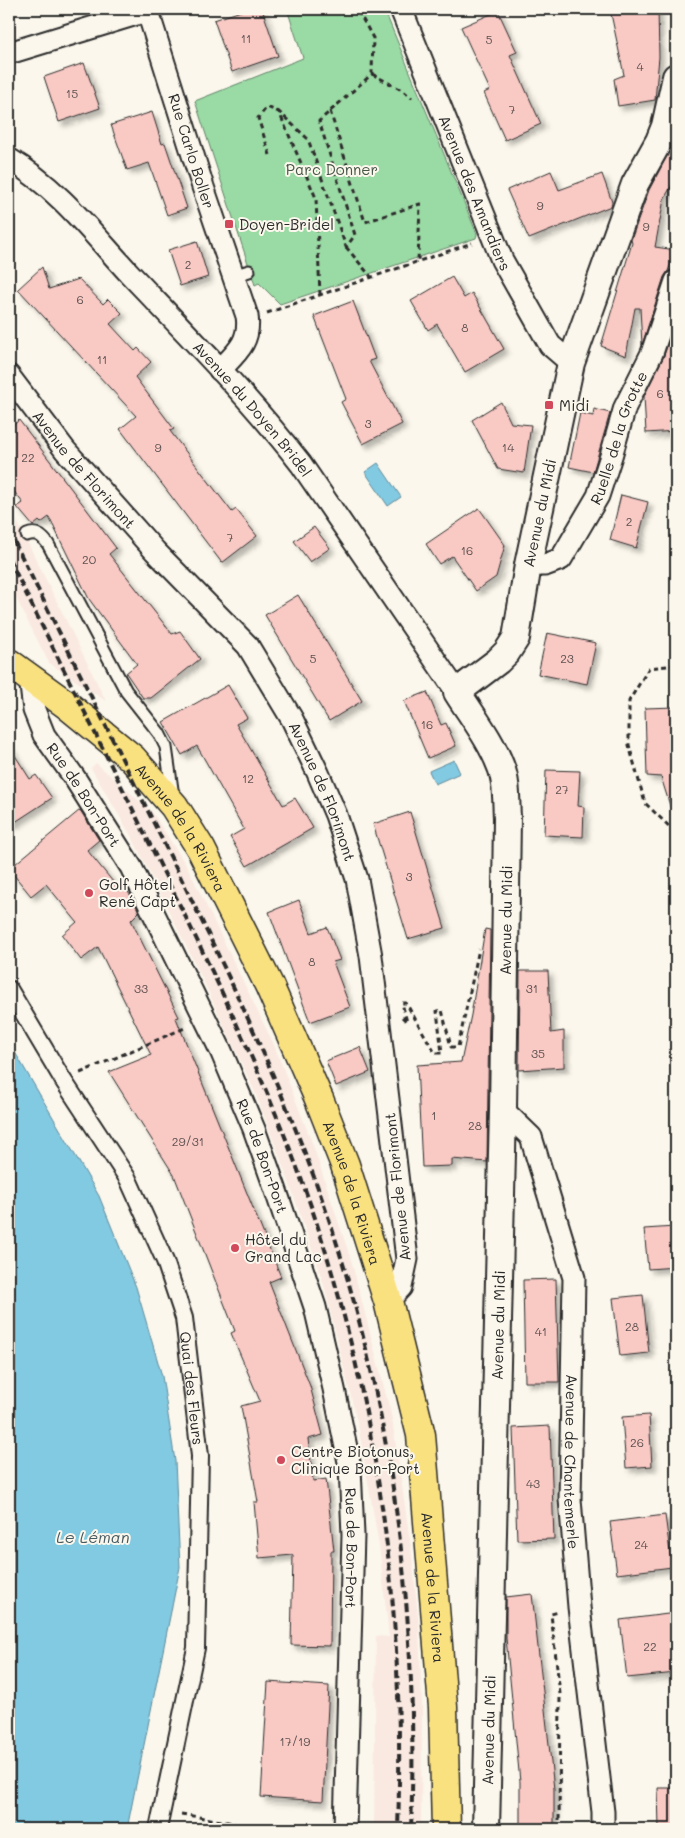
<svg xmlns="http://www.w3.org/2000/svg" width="685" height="1838" viewBox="0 0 685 1838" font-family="Mali,sans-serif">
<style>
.built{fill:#fae9e0}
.green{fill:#9adaa4;stroke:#628268}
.water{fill:#82c9e2;stroke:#5f8a99}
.building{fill:#f9c9c4;stroke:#2b2b2b;filter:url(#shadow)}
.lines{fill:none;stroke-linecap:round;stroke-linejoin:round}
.service-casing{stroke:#2b2b2b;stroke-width:15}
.pedestrian-casing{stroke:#2b2b2b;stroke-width:20}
.minor-casing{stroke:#2b2b2b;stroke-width:25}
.tertiary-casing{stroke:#2b2b2b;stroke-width:30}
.primary-casing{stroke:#2b2b2b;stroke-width:31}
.path{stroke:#2b2b2b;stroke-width:3;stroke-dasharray:5 4;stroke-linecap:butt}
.service{stroke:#fbf7ec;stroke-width:11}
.pedestrian{stroke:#fbf7ec;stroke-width:16}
.minor{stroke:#fbf7ec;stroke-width:21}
.tertiary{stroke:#fbf7ec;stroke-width:26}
.primary{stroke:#fae180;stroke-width:28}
.rail{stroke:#2b2b2b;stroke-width:4;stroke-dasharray:8 4;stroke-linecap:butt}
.poi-dot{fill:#d1495b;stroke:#fbf7ec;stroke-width:2}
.labels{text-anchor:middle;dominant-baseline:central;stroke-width:4;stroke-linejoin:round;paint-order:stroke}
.number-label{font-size:12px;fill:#5e5251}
.street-label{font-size:15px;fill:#2b2b2b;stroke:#fbf7ec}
.park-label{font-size:15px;fill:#475749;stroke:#fbf7ec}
.poi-label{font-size:15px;fill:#2b2b2b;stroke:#fbf7ec;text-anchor:start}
.water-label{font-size:16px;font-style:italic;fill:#455a62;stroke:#fbf7ec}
</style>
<defs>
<filter id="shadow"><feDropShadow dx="4.5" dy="4.5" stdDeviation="2.5" flood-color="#0004"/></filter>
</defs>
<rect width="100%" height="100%" fill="#fbf7ec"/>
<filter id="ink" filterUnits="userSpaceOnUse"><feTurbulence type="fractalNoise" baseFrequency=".02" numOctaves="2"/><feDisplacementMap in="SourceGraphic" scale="10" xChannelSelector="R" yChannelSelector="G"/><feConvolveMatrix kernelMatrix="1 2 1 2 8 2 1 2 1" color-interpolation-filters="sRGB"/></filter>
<g filter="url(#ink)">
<g class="built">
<polygon points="9,505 106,701 49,663 9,584"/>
<polygon points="96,763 152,812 188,868 274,1045 313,1145 352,1263 392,1418 411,1547 419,1627 422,1708 421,1829 374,1829 376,1636 389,1637 379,1545 359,1430 324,1285 288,1179 254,1090 202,978 133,839 91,768"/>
</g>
<polygon class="green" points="287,9 384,9 477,234 476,238 280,304 259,283 255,285 195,101 303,58"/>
<g class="water">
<polygon points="378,463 401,497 388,506 365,472"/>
<polygon points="454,760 460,773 435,784 429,771"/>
<polygon points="9,1042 99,1196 136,1287 162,1376 175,1461 180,1567 127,1829 9,1829"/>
</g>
<g class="building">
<polygon points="247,9 262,9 278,56 232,72 214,20"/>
<polygon points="610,9 658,9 659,57 655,100 618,106 614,79 624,75"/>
<polygon points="498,11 517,52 510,55 541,124 505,140 484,93 490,90 461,27"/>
<polygon points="84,63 100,108 59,122 44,77"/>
<polygon points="152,112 162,144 165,143 187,208 167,215 149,163 127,170 111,125"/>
<polygon points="676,139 676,164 672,185 664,199 655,247 676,250 668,271 664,277 642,345 640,308 635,308 626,356 601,346 632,243 631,240 649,190"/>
<polygon points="551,171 559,190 602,174 612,202 611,206 529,239 507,190"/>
<polygon points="197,241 208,277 180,286 168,250"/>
<polygon points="42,267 49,289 79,279 103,304 108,299 122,313 110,324 135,351 138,348 151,362 135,377 174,429 170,431 232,512 236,509 257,536 222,563 120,429 136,416 18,289"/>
<polygon points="452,277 464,298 472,293 504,349 465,372 437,324 428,330 411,301"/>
<polygon points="353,301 375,359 369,361 402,424 363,444 341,402 346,399 314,316"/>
<polygon points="673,329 676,329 676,357 674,357 676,431 646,433 644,396 663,358"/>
<polygon points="501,402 511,423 531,425 524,473 498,469 472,420"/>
<polygon points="594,409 610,413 593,472 569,467 580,413 593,416"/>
<polygon points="19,420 116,548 109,554 172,634 180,631 200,659 151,698 143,698 126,673 137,664 89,599 49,517 41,523 39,521 33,526 17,507 23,503 9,485 9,429"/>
<polygon points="621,495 648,502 636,548 610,540"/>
<polygon points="479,508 505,545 496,577 476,591 452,556 439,564 426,544"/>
<polygon points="314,527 330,548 310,562 294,541"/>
<polygon points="298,595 362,701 329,721 265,615"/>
<polygon points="547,633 596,643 587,684 538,674"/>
<polygon points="228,685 247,718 236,724 283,805 295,798 313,828 247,866 230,837 244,829 197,746 182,755 163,722"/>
<polygon points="427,692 441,725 446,723 456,746 428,758 404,701"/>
<polygon points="676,707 676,811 672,812 661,777 647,776 645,708"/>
<polygon points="9,746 30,779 36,775 52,798 9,826"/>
<polygon points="546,770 580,771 578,806 584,807 583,837 544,835"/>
<polygon points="80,810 99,840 87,850 118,888 122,885 132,897 139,912 131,920 179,1017 176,1018 281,1277 269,1282 310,1386 323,1435 308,1439 313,1481 326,1479 334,1551 331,1551 330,1646 291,1645 293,1555 259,1558 254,1502 258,1502 241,1406 260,1401 231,1333 235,1331 174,1175 109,1072 151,1055 98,947 81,960 62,935 77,922 46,884 31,896 9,869"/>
<polygon points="410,812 445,928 408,939 373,824"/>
<polygon points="299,900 311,933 327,927 340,960 333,962 350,1007 310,1022 269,912"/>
<polygon points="485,929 490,930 487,1162 452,1159 452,1166 422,1167 417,1065 461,1062 471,1015"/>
<polygon points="520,971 548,971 551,1033 564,1031 564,1067 519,1070"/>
<polygon points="360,1047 370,1072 336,1086 326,1061"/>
<polygon points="675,1227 676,1267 648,1269 644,1229"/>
<polygon points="556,1279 559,1382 525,1382 523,1280"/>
<polygon points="643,1295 649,1353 620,1356 613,1298"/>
<polygon points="649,1415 652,1466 626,1468 622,1417"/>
<polygon points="550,1426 554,1539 517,1540 513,1428"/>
<polygon points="665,1515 672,1567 617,1574 610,1522"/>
<polygon points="532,1594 554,1789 554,1829 520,1829 520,1782 506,1638 506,1597"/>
<polygon points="676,1613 676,1673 627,1678 620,1620"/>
<polygon points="268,1682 329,1686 323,1801 261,1797"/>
<polygon points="658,1788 676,1788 676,1829 659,1829"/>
</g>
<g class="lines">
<g class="service-casing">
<g id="service">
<polyline points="233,276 249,271"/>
<path d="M 27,535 C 36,531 42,536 48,544 L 126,691 L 159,733 L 166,747 L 173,796"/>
</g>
</g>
<g class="pedestrian-casing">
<g id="pedestrian">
<path id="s1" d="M 9,989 L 63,1080 L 128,1179 L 165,1261 L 184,1318 L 200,1456 L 196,1648 L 158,1829"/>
</g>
</g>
<g class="minor-casing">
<g id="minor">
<path id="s2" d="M 147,9 L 203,187 L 247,316 C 251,342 236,353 220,370"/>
<path id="s3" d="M 401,9 L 502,260 L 550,345 L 571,363"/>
<polyline points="9,53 153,9"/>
<path id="s4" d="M 9,159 C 57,187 93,234 130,274 C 189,336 249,397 301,464 L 457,692"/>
<path id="s5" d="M 9,376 L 65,450 L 155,551 L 248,646 L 292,719 L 318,773 L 336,815 L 357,879 L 371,956 L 407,1259 L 401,1287 L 388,1301"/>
<path id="s6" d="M 528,565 L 545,565 L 561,559 L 598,496 L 611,456 L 625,407 L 652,353 L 676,281"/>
<path id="s7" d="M 30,678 L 34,710 L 44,735 L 74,777 L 131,867 L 221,1051 L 254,1129 L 275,1188 L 315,1307 L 334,1389 L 350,1467 L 353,1535 L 345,1829"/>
<path id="s8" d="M 503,1110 L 531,1137 L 574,1278 L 570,1499 L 579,1607 L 603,1812 L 603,1829"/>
</g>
</g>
<g class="tertiary-casing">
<g id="tertiary">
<path id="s9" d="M 486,1829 L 503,1110 L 507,818 C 506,801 507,782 501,767 C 491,740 472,716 457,692 L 498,661 L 507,652 L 516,638 L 528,565 L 571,363 L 635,184 L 659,141 L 665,126 L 676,77"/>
</g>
</g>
<g class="primary-casing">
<g id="primary">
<path id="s10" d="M 9,663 L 67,705 L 132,758 L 174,806 L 201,849 L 269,985 L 319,1099 L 345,1165 L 388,1301 L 421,1435 L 443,1707 L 446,1829"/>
</g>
</g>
<g class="path">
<polyline points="372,74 402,90 412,98"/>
<polyline points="330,111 365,222 420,204 418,262"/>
<polyline points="270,155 258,118 267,107 279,112"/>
<polyline points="346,247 372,278"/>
<polyline points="320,295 316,198 279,112 308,139 346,247 355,235 319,121 372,74 373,38 357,9"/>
<polyline points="267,313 472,243"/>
<polyline points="676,665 649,668 629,701 629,745 645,803 676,833"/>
<polyline points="402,1017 407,1022 402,1003 406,1003 435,1053 442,1053 437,1011 442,1010 451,1047 458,1047 479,949"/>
<polyline points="80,1073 187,1027"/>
<polyline points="181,1814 268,1829"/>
<polyline points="559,1829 560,1694 551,1614 559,1612"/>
</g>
<use href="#service" class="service"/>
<use href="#pedestrian" class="pedestrian"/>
<use href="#minor" class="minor"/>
<use href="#tertiary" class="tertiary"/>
<use href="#primary" class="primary"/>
<g class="rail">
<path d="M 9,531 C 64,642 120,754 175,866 C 229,976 282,1086 323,1202 C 393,1403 419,1617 411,1829"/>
<path d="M 9,559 C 61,664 113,769 165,875 C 219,984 272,1094 312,1209 C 380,1411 405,1617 398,1829"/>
</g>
</g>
</g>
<g class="poi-dot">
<rect x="224" y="219" width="10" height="10" rx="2.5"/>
<rect x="544" y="400" width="10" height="10" rx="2.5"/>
<circle cx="89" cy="893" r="5"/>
<circle cx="235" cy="1248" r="5"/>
<circle cx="281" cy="1460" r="5"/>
</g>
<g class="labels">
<g class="number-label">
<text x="246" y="38">11</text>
<text x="489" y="39">5</text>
<text x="640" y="66">4</text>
<text x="72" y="93">15</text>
<text x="512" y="109">7</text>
<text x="540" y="205">9</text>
<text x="646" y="226">9</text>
<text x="188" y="264">2</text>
<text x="80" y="299">6</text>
<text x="465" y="327">8</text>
<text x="102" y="359">11</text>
<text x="660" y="393">6</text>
<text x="368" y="423">3</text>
<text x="158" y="447">9</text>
<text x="508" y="447">14</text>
<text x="28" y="457">22</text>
<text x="629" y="521">2</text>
<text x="230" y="537">7</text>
<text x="467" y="550">16</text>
<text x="89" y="559">20</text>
<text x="313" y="658">5</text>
<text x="567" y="658">23</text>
<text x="427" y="724">16</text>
<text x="248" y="778">12</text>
<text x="562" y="789">27</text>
<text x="409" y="876">3</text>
<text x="312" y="961">8</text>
<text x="141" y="988">33</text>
<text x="532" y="988">31</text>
<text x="538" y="1053">35</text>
<text x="434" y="1115">1</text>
<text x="475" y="1125">28</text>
<text x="188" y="1141">29/31</text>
<text x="632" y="1326">28</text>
<text x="541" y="1331">41</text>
<text x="637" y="1442">26</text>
<text x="533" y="1483">43</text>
<text x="641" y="1544">24</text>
<text x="650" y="1646">22</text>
<text x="295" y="1741">17/19</text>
</g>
<g class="street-label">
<text stroke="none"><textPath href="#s2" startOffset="149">Rue Carlo Boller</textPath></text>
<text stroke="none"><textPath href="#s3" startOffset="198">Avenue des Amandiers</textPath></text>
<text stroke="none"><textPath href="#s4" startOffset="350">Avenue du Doyen Bridel</textPath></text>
<text stroke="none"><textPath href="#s6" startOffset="169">Ruelle de la Grotte</textPath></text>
<text stroke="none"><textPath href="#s5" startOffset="120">Avenue de Florimont</textPath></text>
<text stroke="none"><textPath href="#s9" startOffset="1358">Avenue du Midi</textPath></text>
<text stroke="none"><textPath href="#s5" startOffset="525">Avenue de Florimont</textPath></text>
<text stroke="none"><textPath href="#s7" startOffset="131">Rue de Bon-Port</textPath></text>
<text stroke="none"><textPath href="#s10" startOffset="241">Avenue de la Riviera</textPath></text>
<text stroke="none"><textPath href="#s9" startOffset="909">Avenue du Midi</textPath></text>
<text stroke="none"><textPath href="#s7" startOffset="535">Rue de Bon-Port</textPath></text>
<text transform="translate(397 1187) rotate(-96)">Avenue de Florimont</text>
<text stroke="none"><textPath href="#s10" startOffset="646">Avenue de la Riviera</textPath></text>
<text stroke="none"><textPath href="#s9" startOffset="504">Avenue du Midi</textPath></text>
<text stroke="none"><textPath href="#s1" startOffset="445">Quai des Fleurs</textPath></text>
<text stroke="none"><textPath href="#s8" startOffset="370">Avenue de Chantemerle</textPath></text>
<text stroke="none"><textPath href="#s7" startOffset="940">Rue de Bon-Port</textPath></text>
<text stroke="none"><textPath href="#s10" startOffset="1051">Avenue de la Riviera</textPath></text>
<text stroke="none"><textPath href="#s9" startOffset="99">Avenue du Midi</textPath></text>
</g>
<g class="park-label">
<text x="332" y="169">Parc Donner</text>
</g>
<g class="poi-label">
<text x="239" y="224">Doyen-Bridel</text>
<text x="559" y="405">Midi</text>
<text x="99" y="884">Golf Hôtel<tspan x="99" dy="17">René Capt</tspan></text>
<text x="245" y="1239">Hôtel du<tspan x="245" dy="17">Grand Lac</tspan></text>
<text x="291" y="1451">Centre Biotonus,<tspan x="291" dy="17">Clinique Bon-Port</tspan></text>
</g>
<g class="water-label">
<text x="93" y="1536">Le Léman</text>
</g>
</g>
<rect width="685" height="1838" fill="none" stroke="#fbf7ec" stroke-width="30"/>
<rect x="15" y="15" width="655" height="1808" fill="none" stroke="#2b2b2b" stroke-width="2" filter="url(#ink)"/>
</svg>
